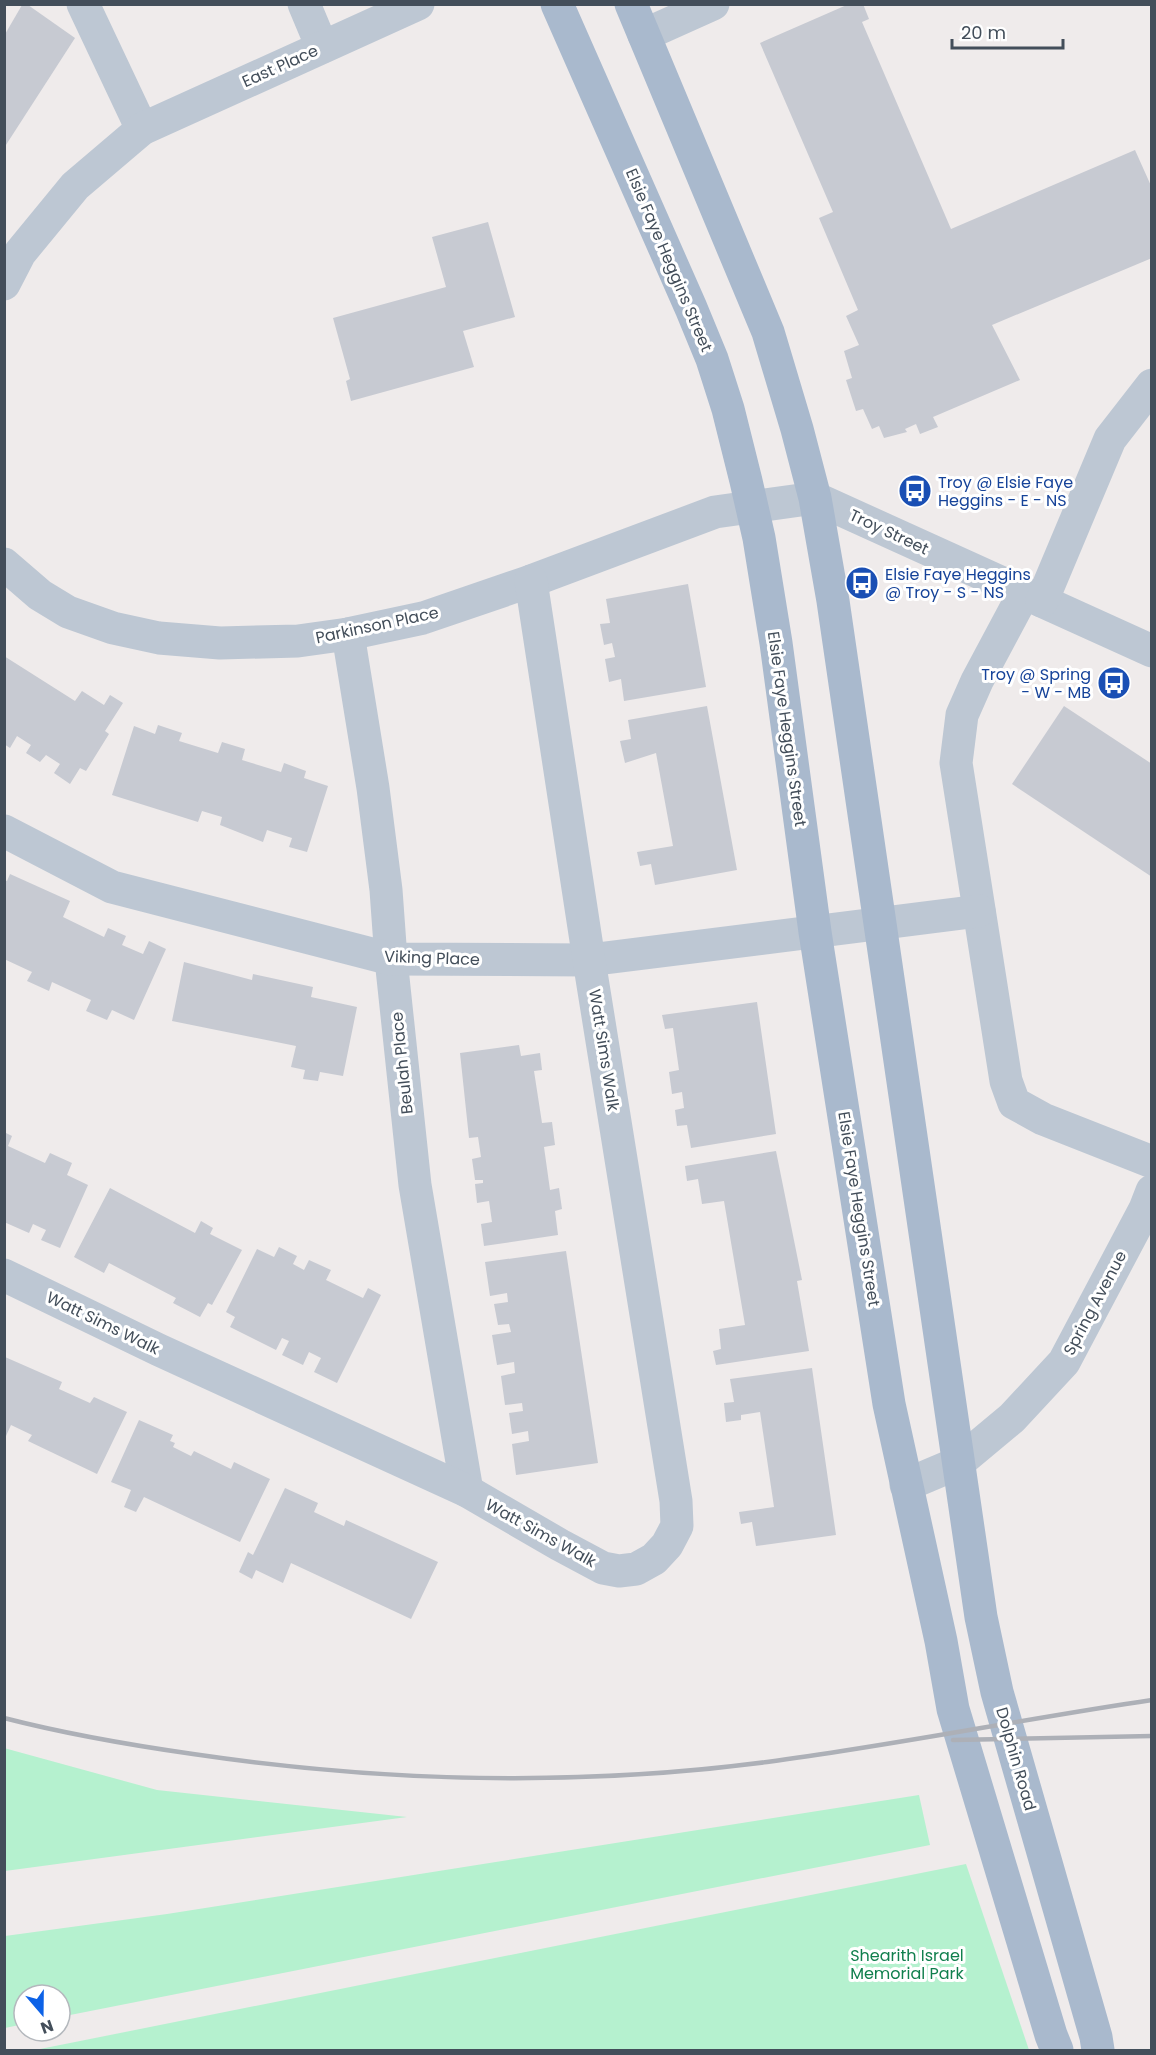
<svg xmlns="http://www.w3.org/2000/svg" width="1156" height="2055" viewBox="0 0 1156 2055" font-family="Poppins,sans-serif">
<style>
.green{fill:#b5f1cf}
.building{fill:#c7cad2}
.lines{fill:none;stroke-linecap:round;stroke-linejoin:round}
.minor{stroke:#bdc7d3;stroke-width:33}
.major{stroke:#a9b9cd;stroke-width:33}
.rail{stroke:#adb0b7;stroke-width:4.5}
.labels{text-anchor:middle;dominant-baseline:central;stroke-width:6;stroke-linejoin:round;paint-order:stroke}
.street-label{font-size:16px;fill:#434e5a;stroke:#fff}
.transit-label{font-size:16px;fill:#164399;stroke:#fff;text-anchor:start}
.park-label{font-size:16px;fill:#107f4d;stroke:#fff}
</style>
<rect width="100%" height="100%" fill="#efebeb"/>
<g class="green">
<polygon points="4,1748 157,1790 407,1817 5,1871"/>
<polygon points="919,1795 930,1845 60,2017 60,1995 24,1995 24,2024 5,2028 5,1936 167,1914"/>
<polygon points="966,1864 1029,2050 35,2050"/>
</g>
<g class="building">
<polygon points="849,4 863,4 869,19 862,22 951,229 1135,150 1152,188 1152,258 992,325 1020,380 933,417 938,427 920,434 916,424 905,429 907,432 884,438 879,426 872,429 863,409 856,411 846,380 852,378 844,351 859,345 846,316 858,310 819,218 833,212 760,43"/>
<polygon points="22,5 28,5 75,38 4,148 4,36"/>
<polygon points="488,222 515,317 463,331 474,367 351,401 346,381 350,379 333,318 446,287 432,237"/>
<polygon points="688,584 706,687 624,701 621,679 609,682 605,659 615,657 612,643 604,645 600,624 610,623 606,599"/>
<polygon points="4,656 75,701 82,691 104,705 110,695 123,703 105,731 109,734 86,771 80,768 70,784 54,773 60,764 46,755 40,762 26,753 31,745 17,736 10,748 4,744"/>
<polygon points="707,706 737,870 655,885 651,864 640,866 637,852 673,846 656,753 625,763 620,741 631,739 628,720"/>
<polygon points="1064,706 1152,764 1152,877 1012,784"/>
<polygon points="158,725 182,733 179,741 218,753 222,742 245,749 242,760 281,772 284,763 306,771 304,778 328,786 307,852 289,847 292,838 267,830 263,842 220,825 222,817 202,811 198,822 112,795 134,726 155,734"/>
<polygon points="10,874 70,901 63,917 104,937 108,928 126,936 122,945 143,954 149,941 166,949 134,1020 112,1010 107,1020 86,1011 91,1000 52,982 49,991 27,981 32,972 4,959 4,880 7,881"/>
<polygon points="184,962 252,980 253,974 313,987 311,997 357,1007 343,1076 320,1072 318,1081 303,1079 305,1070 291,1067 296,1046 172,1021"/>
<polygon points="757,1002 776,1134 691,1148 687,1125 677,1126 675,1110 684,1108 682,1092 672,1094 669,1072 679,1070 673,1028 665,1029 662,1015"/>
<polygon points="519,1045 521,1056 540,1053 542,1070 534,1071 542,1123 552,1122 555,1145 544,1147 550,1190 559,1188 562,1209 555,1211 558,1235 484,1246 481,1224 492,1222 489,1201 477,1203 475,1184 483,1183 483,1180 475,1180 472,1159 481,1157 478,1137 469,1138 460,1053"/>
<polygon points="4,1132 12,1136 8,1146 45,1163 50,1153 72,1163 67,1175 88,1185 60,1248 41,1240 46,1230 33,1224 29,1233 4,1222"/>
<polygon points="776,1151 802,1280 797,1281 809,1351 716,1365 713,1351 721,1349 719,1329 745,1325 724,1201 702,1204 698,1179 687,1181 685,1166"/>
<polygon points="110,1188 195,1233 201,1221 213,1228 210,1234 242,1250 212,1305 208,1303 200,1317 173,1303 176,1298 109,1263 104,1273 74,1257"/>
<polygon points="279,1247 297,1256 293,1264 304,1270 309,1260 331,1270 326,1280 363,1298 368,1288 381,1295 337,1383 314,1372 321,1358 309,1352 303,1365 282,1355 289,1341 282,1338 276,1350 230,1327 235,1317 226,1312 257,1249 274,1257"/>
<polygon points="566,1251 598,1463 516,1475 512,1444 529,1441 528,1431 512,1434 509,1413 523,1411 522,1403 505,1405 501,1376 515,1373 514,1362 497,1365 492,1335 511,1332 509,1324 498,1325 494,1304 508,1302 507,1293 490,1296 485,1262"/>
<polygon points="5,1357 62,1382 59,1389 90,1403 94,1397 127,1412 97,1474 28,1441 32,1435 11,1425 6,1436 5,1435"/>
<polygon points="812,1368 836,1535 756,1546 752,1522 741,1524 739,1512 774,1507 760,1412 741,1415 741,1420 726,1422 724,1403 734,1402 730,1379"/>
<polygon points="139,1420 173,1435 170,1441 175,1443 173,1447 191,1456 194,1451 231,1469 234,1462 270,1479 240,1542 144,1497 136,1512 124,1507 131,1490 111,1482"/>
<polygon points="285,1488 318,1503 314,1512 344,1526 346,1520 438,1562 411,1619 291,1563 283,1583 256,1570 252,1579 239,1572 248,1552 253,1555"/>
</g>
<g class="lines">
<g class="minor">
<polyline points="83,4 142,129"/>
<polyline points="304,4 322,47"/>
<polyline points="644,35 713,4"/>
<polyline points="4,284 20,253 75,186 142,129 418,4"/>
<polyline points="4,564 40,595 68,612 113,628 159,638 220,643 298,641 348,634 423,618 531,581 715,512 815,498 1152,651"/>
<polyline points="1024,593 977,681 962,715 956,763 1006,1081 1014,1103 1043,1119 1152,1162"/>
<polyline points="1042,601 1110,439 1152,385"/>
<polyline points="348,634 373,788 386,890 391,959 415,1185 467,1491"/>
<polyline points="4,831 112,887 391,959 589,960 979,911"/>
<polyline points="4,1275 159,1350 467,1491 560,1545 603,1568 619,1571 636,1569 654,1559 667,1545 677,1526 676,1501 589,960 531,581"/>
<polyline points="906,1485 958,1463 1012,1418 1064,1362 1145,1209 1152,1191"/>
</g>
<g class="major">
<polyline points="557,4 691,308 712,359 728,409 746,481 759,538 776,643 815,932 889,1404 941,1641 953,1709 1051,2035 1057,2050"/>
<polyline points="631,4 768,332 797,429 815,498 833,601 981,1617 997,1692 1096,2037 1098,2050"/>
</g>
<g class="rail">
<path d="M 4,1718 C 66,1734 130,1745 193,1754 C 383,1782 576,1787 767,1762 C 896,1745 1023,1719 1152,1700"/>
<polyline points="953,1740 1152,1736"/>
</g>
</g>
<defs>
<g id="bus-disc" transform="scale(1.725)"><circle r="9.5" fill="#1a4fb4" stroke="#fff"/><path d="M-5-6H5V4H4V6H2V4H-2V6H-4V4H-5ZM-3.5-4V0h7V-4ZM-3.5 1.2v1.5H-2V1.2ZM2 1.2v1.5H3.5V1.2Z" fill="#fff"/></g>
</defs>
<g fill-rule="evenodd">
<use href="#bus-disc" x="915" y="491"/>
<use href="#bus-disc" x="862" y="583"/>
<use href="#bus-disc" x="1114" y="683"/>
</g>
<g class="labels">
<g class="street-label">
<text transform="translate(280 66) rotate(-24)">East Place</text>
<text transform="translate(669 260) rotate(67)">Elsie Faye Heggins Street</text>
<text transform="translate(889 532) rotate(25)">Troy Street</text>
<text transform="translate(377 625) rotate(-12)">Parkinson Place</text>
<text transform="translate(787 729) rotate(82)">Elsie Faye Heggins Street</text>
<text transform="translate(432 958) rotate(2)">Viking Place</text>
<text transform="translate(604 1050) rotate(81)">Watt Sims Walk</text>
<text transform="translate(402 1063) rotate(-96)">Beulah Place</text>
<text transform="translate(859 1209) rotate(81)">Elsie Faye Heggins Street</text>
<text transform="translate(1095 1303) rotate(-62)">Spring Avenue</text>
<text transform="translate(103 1323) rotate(26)">Watt Sims Walk</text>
<text transform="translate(541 1533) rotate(29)">Watt Sims Walk</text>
<text transform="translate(1016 1759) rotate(74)">Dolphin Road</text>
</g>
<g class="transit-label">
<text x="938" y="482">Troy @ Elsie Faye<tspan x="938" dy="18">Heggins - E - NS</tspan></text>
<text x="885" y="574">Elsie Faye Heggins<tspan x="885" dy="18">@ Troy - S - NS</tspan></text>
<text x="1091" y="674" text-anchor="end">Troy @ Spring<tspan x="1091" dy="18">- W - MB</tspan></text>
</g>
<g class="park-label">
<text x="907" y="1955">Shearith Israel<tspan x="907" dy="18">Memorial Park</tspan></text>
</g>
</g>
<rect width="1156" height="2055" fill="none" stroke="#434e5a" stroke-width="12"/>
<g transform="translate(42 2013) rotate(160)"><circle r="28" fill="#ffffff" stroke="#b4b8bd" stroke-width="1.5"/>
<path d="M0-4.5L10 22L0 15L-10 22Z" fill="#0d62e7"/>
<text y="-9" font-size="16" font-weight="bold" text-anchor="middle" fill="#434e5a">N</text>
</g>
<path d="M952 39v9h111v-9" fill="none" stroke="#434e5a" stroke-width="3"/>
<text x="961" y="39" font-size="18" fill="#434e5a" stroke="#ffffff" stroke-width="4.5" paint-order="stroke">20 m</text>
</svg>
